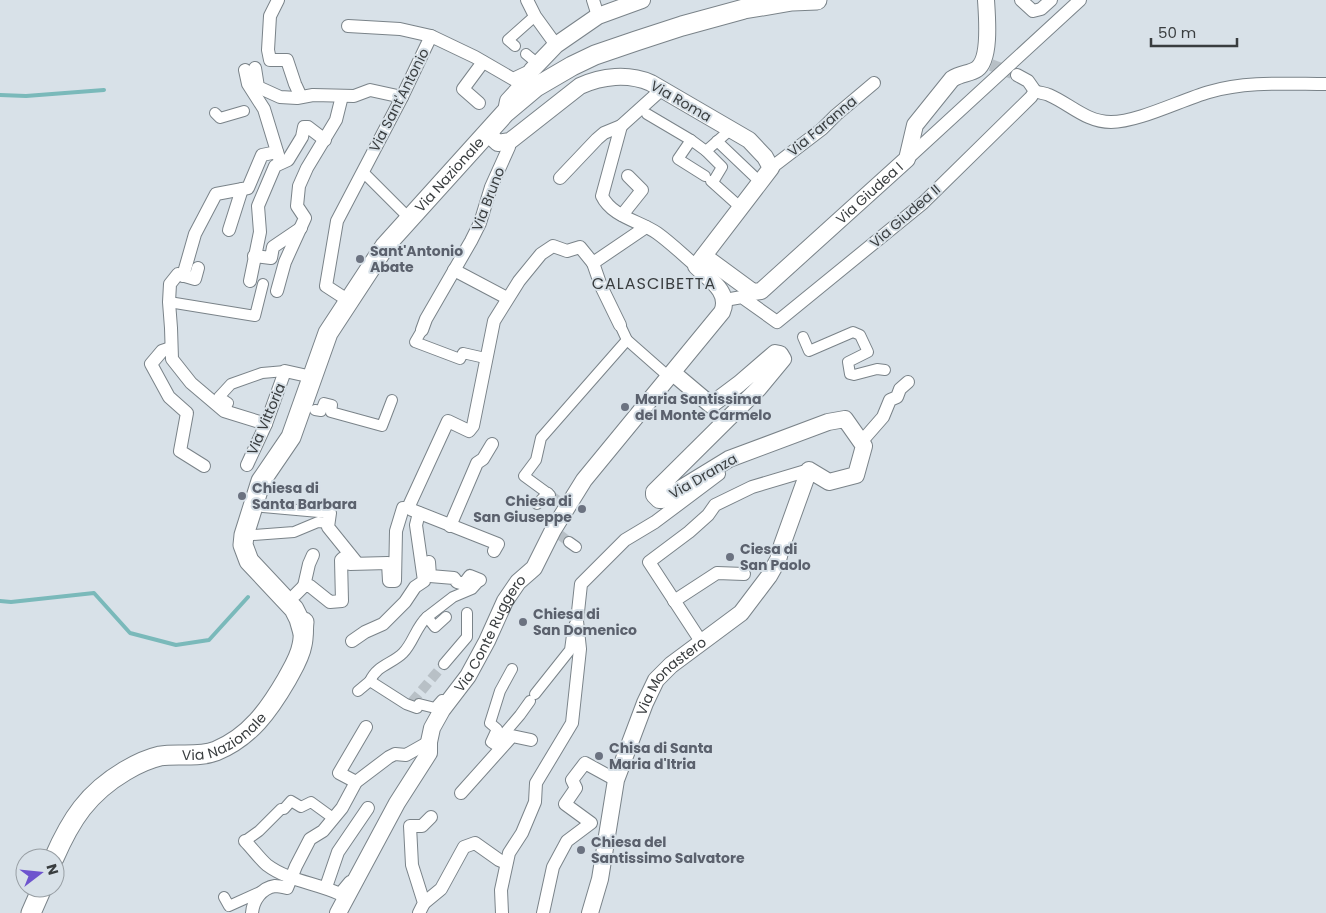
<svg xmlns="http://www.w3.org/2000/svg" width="1326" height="913" viewBox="0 0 1326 913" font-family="Poppins,sans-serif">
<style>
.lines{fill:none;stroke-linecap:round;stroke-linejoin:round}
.stream{stroke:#7ab9ba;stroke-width:4}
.pedestrian-tunnel{stroke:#b8c0c6;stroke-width:10;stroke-dasharray:10 5;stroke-linecap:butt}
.minor-tunnel{stroke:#b8c0c6;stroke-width:12;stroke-dasharray:12 6;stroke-linecap:butt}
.pedestrian-casing{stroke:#7a8389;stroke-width:12}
.minor-casing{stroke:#7a8389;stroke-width:14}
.tertiary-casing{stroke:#7a8389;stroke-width:18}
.secondary-casing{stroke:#7a8389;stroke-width:21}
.pedestrian{stroke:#fff;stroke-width:10}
.minor{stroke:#fff;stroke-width:12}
.tertiary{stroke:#fff;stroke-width:16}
.secondary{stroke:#fff;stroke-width:19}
.worship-dot{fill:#6b7280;stroke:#d8e1e8;stroke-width:2}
.labels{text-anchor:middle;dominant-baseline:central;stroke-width:4;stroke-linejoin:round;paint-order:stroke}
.street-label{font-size:14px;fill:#393d3f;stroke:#d8e1e8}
.worship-label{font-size:14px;font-weight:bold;fill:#5b616d;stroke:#d8e1e8;text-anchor:start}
.quarter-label{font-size:16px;letter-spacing:1px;fill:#393d3f;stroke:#d8e1e8}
</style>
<rect width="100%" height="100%" fill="#d8e1e8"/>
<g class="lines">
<g class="stream">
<polyline points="0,95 26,96 104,90"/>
<polyline points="0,601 11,602 94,593 130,633 176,645 209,640 248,597"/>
</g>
<g class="pedestrian-tunnel">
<polyline points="550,495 560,502"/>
<polyline points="560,535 569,542"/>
<polyline points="412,702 444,664"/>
</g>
<polyline class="minor-tunnel" points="991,65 1012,73"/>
<g class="pedestrian-casing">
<g id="pedestrian">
<polyline points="515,46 508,40 535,16"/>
<polyline points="526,54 538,64"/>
<polyline points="215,113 220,118 244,111"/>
<polyline points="647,114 691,140"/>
<polyline points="717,141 760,182"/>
<polyline points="363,172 409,218"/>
<polyline points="705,176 678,159 691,140 706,151"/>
<polyline points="711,181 740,207"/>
<polyline points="713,182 722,167 706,151 730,130"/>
<polyline points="169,302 255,316 263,284"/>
<polyline points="620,325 627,340 669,377"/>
<polyline points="422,330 415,342 460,359 463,353 485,358"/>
<polyline points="803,337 809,351 853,332 860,335 868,352 848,362 850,374 854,375 877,369 885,370"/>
<polyline points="315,410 321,411 324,403 332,405 331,412 382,426 392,400"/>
<polyline points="224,411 228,403 219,397 231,384 262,373 285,371"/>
<polyline points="550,495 524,476 536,460 541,438 627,340"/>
<polyline points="537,504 548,493"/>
<polyline points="263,507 330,513"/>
<polyline points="253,535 294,532 318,522 328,523"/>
<polyline points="569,542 576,547"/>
<polyline points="427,617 453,597 472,589 480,580"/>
<polyline points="444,664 467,637 467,613"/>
<polyline points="512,669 500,691 490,723 497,729 491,742 494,744 497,742 520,715 530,701"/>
<path d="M 370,681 C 377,665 392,664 403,653 C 413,643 416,627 427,617 L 435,627 L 446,617"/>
<polyline points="358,691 370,681 406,704 417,708 419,704 435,708 442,700"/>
<polyline points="535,694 570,650 573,628 576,622"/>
<polyline points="245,841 259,831 281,809 284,809 291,801 301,807 311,802 333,818"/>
<polyline points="224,897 229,906 260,892"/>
</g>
</g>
<g class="minor-casing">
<g id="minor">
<polyline points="278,0 270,16 268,50 270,60 287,60 295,84 301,97"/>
<polyline points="527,0 535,16 556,45"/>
<polyline points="593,0 598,16"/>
<polyline points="1021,0 1033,11 1041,9 1051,0"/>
<polyline points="348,26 400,29 431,36"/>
<polyline points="255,68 258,87 280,97 297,98 313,95 354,96 370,90 402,97"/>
<polyline points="245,70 248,84 264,109 279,158"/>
<path d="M 1035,91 C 1039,93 1045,93 1049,95 C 1070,104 1086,122 1111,122 C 1138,122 1181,100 1209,92 C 1247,81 1287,84 1326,84"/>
<polyline points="479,103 463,89 483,62"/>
<path d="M 621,126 L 602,196 C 612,217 640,221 657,233 C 671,243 683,255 696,266"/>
<polyline points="907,159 1080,0"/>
<polyline points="771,168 822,129 836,115 874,83"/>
<polyline points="560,178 597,139 604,133 621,126 661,90"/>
<polyline points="622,215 642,190 628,176"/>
<polyline points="229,230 242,189"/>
<polyline points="254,256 271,258 273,247 301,228"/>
<polyline points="593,263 601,286 620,325"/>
<polyline points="198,268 195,279 178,274 170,284 169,302 171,328 172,359 191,383 224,411 266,424"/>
<polyline points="454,270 507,298"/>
<polyline points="183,276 195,234 216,194 248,188 262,155 277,152"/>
<polyline points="250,281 260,232 258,206 275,166 288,160 302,137 304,127 308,127 325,140"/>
<polyline points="277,291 285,262 305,218 297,206 299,186 307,168 336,120 342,96"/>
<polyline points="725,300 742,297 777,322 923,203 1031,97 1035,91 1028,81 1017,75"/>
<polyline points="349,301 326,286 337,221 402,97 431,36 475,57 513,79 532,70"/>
<polyline points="422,330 426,319 471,241 480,223 491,187 509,147"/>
<polyline points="171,348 162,351 151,364 169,397 187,413 180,451 204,466"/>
<polyline points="862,441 883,417 890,400 897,397 900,389 908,382"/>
<polyline points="247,465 266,424 285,371 312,377"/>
<polyline points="408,508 448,421 469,431 473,426 494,321 519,281 541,254 553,246 567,251 580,247 593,263 646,227"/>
<polyline points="412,510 498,544 494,551"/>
<polyline points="330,513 328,527 357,563"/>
<polyline points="450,526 477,463 483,459 492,444"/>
<polyline points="429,562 430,576 454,578 457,582 464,584 470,576 480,580"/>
<polyline points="304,586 309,564 313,555"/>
<polyline points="295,595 304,586 310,586 330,602 342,601 341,560 343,558 346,559 350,564 388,563 389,581 395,581 396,531 403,508 408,508"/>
<polyline points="674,601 717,573 744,574"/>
<polyline points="352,641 365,632 383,624 405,602 415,587 424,581 416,525 419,513"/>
<polyline points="702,643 649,562 689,532 708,515 715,505 752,487 809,470"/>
<polyline points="356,782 339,773 366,727"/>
<polyline points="461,793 512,736 531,740"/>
<path d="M 245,841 C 252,848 259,858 267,865 C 288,881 317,883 340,894 L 350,882"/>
<polyline points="326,887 338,852 368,808"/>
<polyline points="424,903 441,889 464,847 475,843 499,860 506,863"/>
<path d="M 252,913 C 253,901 261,888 275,886 C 278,886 283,887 287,888 L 296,866 L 310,839 L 323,831 L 342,808 L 356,782 L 389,757 L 395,754 L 406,755 L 429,742"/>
<polyline points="419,913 424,903 412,865 410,826 422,826 431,817"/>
<polyline points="502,913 501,890 509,853 522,833 535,802 536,783 572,723 580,649 577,621 581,584 625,540 655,522 719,474"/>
<polyline points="543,913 553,867 567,841 591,823 565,804 576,788 572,780 585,763 616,780"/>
</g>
</g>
<g class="tertiary-casing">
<g id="tertiary">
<polyline points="507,106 508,101 528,79 532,70 556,45 598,16 642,0"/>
<path id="s1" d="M 704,256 L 753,292 L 761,291 L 907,159 L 915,125 L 952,79 C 961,73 970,74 977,69 C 991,59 987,16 986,0"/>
<path id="s2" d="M 338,913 L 397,803 L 429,753 L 429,742 L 432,728 L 442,710 L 468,676 L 487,641 L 505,601 L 518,582 L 534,568 L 553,530 L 584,480 L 722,312 C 731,292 709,279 696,266 L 771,168 L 765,157 L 749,140 L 651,83 C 628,73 602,76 580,86 L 510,141 L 498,143 L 487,133"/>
<path id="s3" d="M 590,913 L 600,879 L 616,780 L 645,703 L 656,680 L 671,665 L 741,613 L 769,576 L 778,560 L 782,545 L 809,470 L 829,482 L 856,475 L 864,446 L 845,419 L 828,422 L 729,459 L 662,500 L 659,500 L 654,495 L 654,492 L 759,388 L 783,359 L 780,354 L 775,353 L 739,384 L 711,405 L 673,373"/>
</g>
</g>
<g class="secondary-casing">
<g id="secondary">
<path id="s4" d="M 303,633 L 299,619 L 294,609 L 249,561 L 243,545 L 244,535 L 261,481 L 291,437 L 328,333 L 385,246 L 505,113 L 536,87 L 572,66 L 595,55 L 636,41 L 682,26 L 744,9 L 792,1 L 817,0"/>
<path id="s5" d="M 54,858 C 71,819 88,793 125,771 C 135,765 147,759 160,756 C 178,753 198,758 216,751 C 250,737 269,710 287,679 C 293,668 300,657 302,645 C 304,637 303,629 304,622"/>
<polyline points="31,913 42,888"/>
</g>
</g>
<use href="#pedestrian" class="pedestrian"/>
<use href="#minor" class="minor"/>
<use href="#tertiary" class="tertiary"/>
<use href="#secondary" class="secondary"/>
</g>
<g class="worship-dot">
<circle cx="360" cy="259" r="5"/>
<circle cx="625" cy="407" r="5"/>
<circle cx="242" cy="496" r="5"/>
<circle cx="582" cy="509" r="5"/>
<circle cx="730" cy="557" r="5"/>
<circle cx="523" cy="622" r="5"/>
<circle cx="599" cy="756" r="5"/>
<circle cx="581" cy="850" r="5"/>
</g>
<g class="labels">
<g class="street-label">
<text transform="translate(399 100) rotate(-63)">Via Sant'Antonio</text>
<text transform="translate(681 101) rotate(30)">Via Roma</text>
<text transform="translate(822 126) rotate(-40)">Via Faranna</text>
<text stroke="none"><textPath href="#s4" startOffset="539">Via Nazionale</textPath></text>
<text stroke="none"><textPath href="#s1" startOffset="215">Via Giudea I</textPath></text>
<text transform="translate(488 199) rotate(-69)">Via Bruno</text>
<text transform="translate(905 216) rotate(-41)">Via Giudea II</text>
<text transform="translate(266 419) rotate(-67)">Via Vittoria</text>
<text transform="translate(703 476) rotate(-30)">Via Dranza</text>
<text stroke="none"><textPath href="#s2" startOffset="321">Via Conte Ruggero</textPath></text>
<text stroke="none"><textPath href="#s3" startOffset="256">Via Monastero</textPath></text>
<text stroke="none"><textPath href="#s5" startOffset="222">Via Nazionale</textPath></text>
</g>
<g class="worship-label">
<text x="370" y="251">Sant'Antonio<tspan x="370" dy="16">Abate</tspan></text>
<text x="635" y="399">Maria Santissima<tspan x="635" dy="16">del Monte Carmelo</tspan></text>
<text x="252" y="488">Chiesa di<tspan x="252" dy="16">Santa Barbara</tspan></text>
<text x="572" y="501" text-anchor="end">Chiesa di<tspan x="572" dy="16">San Giuseppe</tspan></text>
<text x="740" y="549">Ciesa di<tspan x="740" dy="16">San Paolo</tspan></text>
<text x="533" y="614">Chiesa di<tspan x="533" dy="16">San Domenico</tspan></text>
<text x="609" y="748">Chisa di Santa<tspan x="609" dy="16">Maria d'Itria</tspan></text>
<text x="591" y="842">Chiesa del<tspan x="591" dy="16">Santissimo Salvatore</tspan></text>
</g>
<g class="quarter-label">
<text x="654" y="283">CALASCIBETTA</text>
</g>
</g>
<g transform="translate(40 873) rotate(74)"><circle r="24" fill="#d8e1e8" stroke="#989fa4"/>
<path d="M0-4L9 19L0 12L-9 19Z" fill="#6e54ce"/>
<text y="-8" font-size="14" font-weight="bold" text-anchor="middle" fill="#393d3f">N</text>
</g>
<path d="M1151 38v8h86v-8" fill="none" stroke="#393d3f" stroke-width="2.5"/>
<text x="1158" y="38" font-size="15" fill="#393d3f" stroke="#d8e1e8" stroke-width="4" paint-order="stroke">50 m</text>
</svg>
